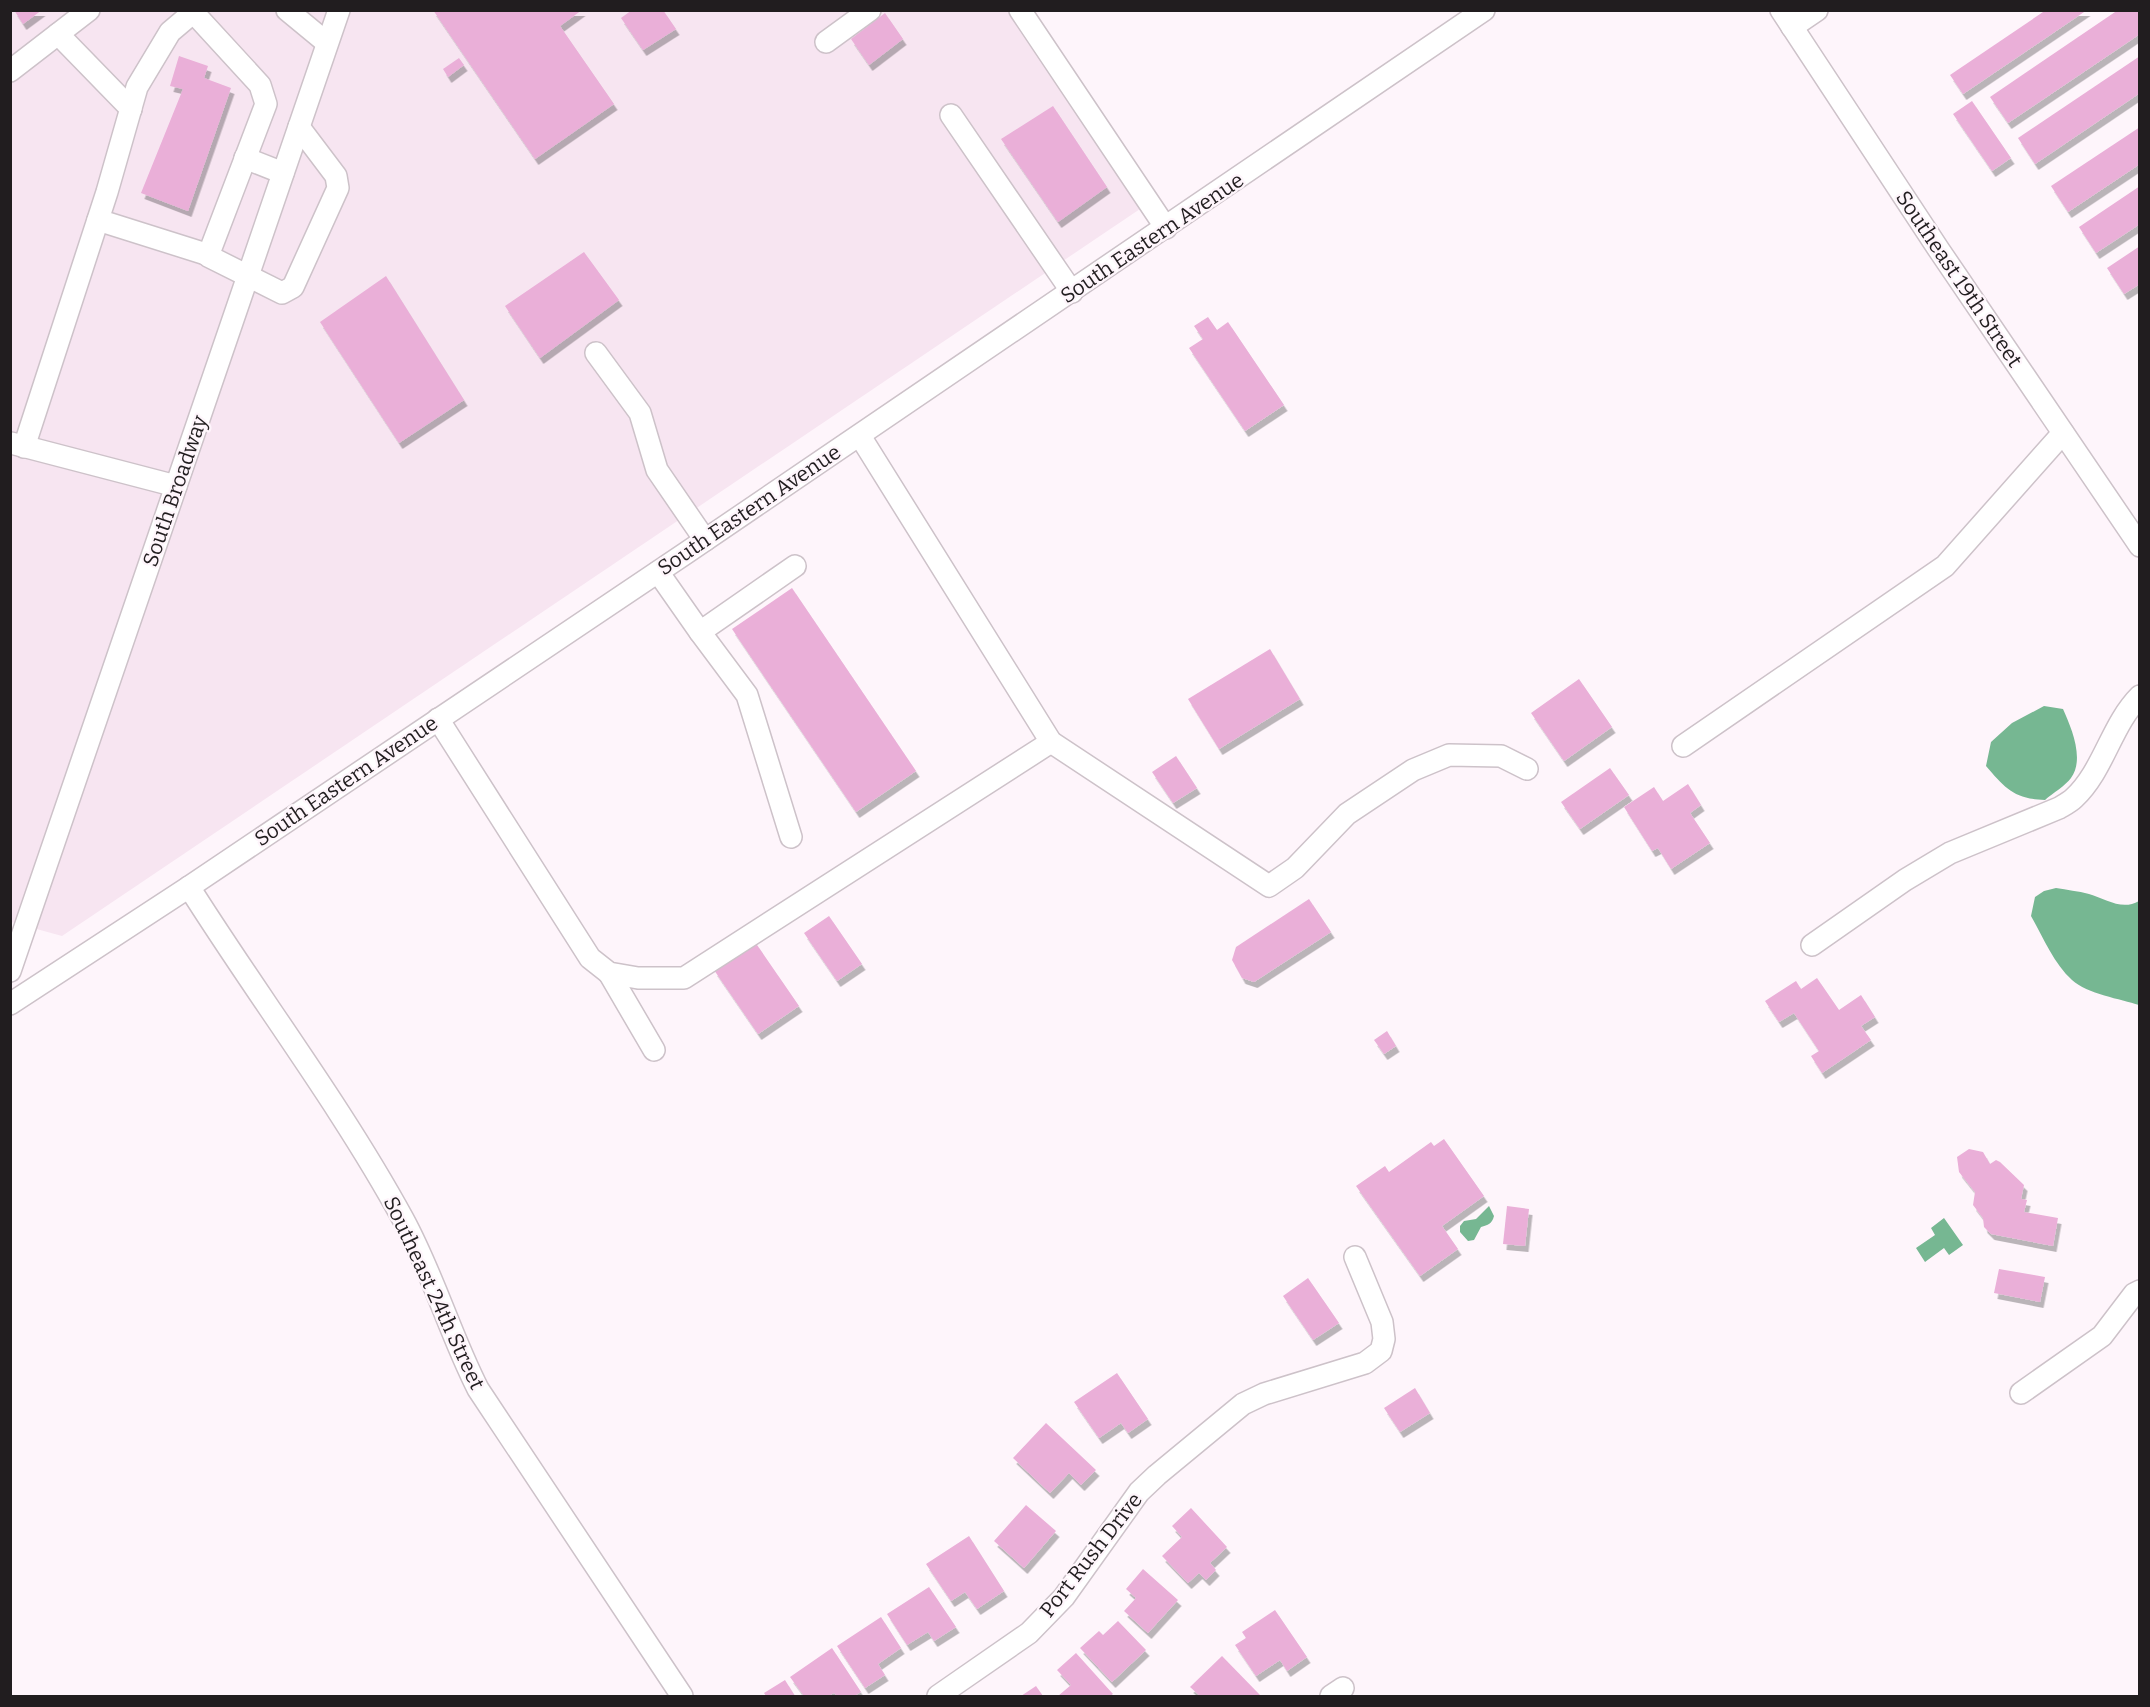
<svg xmlns="http://www.w3.org/2000/svg" width="2150" height="1707" viewBox="0 0 2150 1707" font-family="Bitter,serif">
<style>
.built{fill:#f7e5f1}
.water{fill:#76b792}
.building{fill:#eaafd8;filter:url(#shadow)}
.lines{fill:none;stroke-linecap:round;stroke-linejoin:round}
.minor-casing{stroke:#cdc2c9;stroke-width:24}
.minor{stroke:#fff;stroke-width:21}
.labels{text-anchor:middle;dominant-baseline:central;stroke-width:4.5;stroke-linejoin:round;paint-order:stroke}
.street-label{font-size:21px;fill:#211d1f;stroke:#fef5fb}
</style>
<defs>
<filter id="shadow"><feDropShadow dx="3.5" dy="6" stdDeviation="0" flood-color="#0004"/></filter>
</defs>
<rect width="100%" height="100%" fill="#fef5fb"/>
<polygon class="built" points="10,11 1014,11 1140,209 62,936 11,922"/>
<g class="water">
<path d="M 2044,706 L 2063,709 C 2071,727 2085,759 2071,778 C 2065,786 2053,793 2045,800 C 2014,799 2005,788 1986,766 L 1991,742 L 2012,723 Z"/>
<path d="M 2056,888 C 2067,890 2078,891 2089,894 C 2106,899 2122,911 2139,901 L 2139,1005 C 2121,999 2087,994 2072,980 C 2054,964 2043,937 2031,916 L 2035,897 L 2044,891 Z"/>
<path d="M 1489,1206 L 1494,1216 C 1492,1224 1488,1225 1481,1227 L 1474,1240 L 1468,1241 L 1460,1232 L 1460,1226 L 1464,1221 L 1476,1219 Z"/>
<polygon points="1944,1218 1963,1245 1949,1255 1944,1248 1925,1262 1916,1248 1935,1235 1931,1228"/>
</g>
<g class="building">
<polygon points="14,10 42,10 23,24"/>
<polygon points="433,10 582,10 560,26 614,104 535,159"/>
<polygon points="632,10 663,10 676,29 643,50 621,18"/>
<polygon points="2046,10 2087,10 1963,94 1950,75"/>
<polygon points="2118,10 2140,10 2140,34 2008,123 1990,97"/>
<polygon points="885,13 903,39 869,65 851,39"/>
<polygon points="179,56 208,66 204,78 231,88 188,211 141,193 183,89 170,86"/>
<polygon points="2140,56 2140,93 2035,164 2018,138"/>
<polygon points="459,58 464,65 448,77 443,69"/>
<polygon points="1972,101 2011,158 1992,171 1953,114"/>
<polygon points="1053,106 1107,187 1058,222 1001,139"/>
<polygon points="2140,127 2140,164 2068,212 2051,186"/>
<polygon points="2140,186 2140,224 2096,253 2079,227"/>
<polygon points="2140,246 2140,284 2124,294 2107,268"/>
<polygon points="584,252 619,300 540,358 505,306"/>
<polygon points="386,276 464,400 399,443 320,322"/>
<polygon points="1208,317 1217,330 1228,322 1284,405 1245,431 1189,348 1203,339 1194,326"/>
<polygon points="792,588 916,771 856,812 732,629"/>
<polygon points="1270,649 1300,699 1219,749 1188,699"/>
<polygon points="1579,679 1612,727 1564,761 1531,713"/>
<polygon points="1176,756 1197,788 1173,803 1152,772"/>
<polygon points="1610,768 1629,795 1580,829 1561,802"/>
<polygon points="1688,784 1701,805 1690,813 1710,843 1671,869 1658,848 1652,851 1624,807 1654,787 1663,801"/>
<polygon points="1309,899 1331,932 1254,982 1242,978 1232,960 1236,947"/>
<polygon points="829,916 862,964 837,981 804,933"/>
<polygon points="755,942 799,1006 758,1034 714,970"/>
<polygon points="1817,978 1839,1010 1861,995 1875,1017 1861,1026 1871,1040 1822,1073 1811,1056 1819,1051 1794,1013 1779,1022 1765,1001 1796,981 1801,989"/>
<polygon points="1387,1031 1396,1046 1384,1054 1374,1040"/>
<polygon points="1444,1139 1484,1196 1442,1226 1458,1249 1420,1276 1356,1186 1385,1166 1389,1172 1431,1142 1434,1146"/>
<polygon points="1969,1149 1983,1152 1990,1164 1996,1160 2000,1162 2024,1185 2021,1199 2027,1200 2024,1212 2058,1218 2053,1246 1991,1234 1984,1227 1983,1218 1973,1205 1975,1192 1959,1172 1957,1157"/>
<polygon points="1507,1206 1529,1209 1525,1246 1503,1244"/>
<polygon points="1999,1269 2045,1277 2040,1302 1994,1293"/>
<polygon points="1308,1278 1339,1323 1313,1340 1283,1296"/>
<polygon points="1117,1373 1148,1419 1128,1433 1121,1423 1099,1438 1074,1402"/>
<polygon points="1415,1388 1430,1413 1400,1432 1384,1408"/>
<polygon points="1046,1423 1096,1470 1081,1485 1069,1473 1050,1493 1013,1458"/>
<polygon points="1026,1505 1056,1531 1024,1568 994,1541"/>
<polygon points="1191,1508 1227,1547 1210,1563 1216,1570 1206,1580 1199,1573 1188,1583 1162,1556 1182,1537 1172,1526"/>
<polygon points="969,1536 1004,1591 977,1609 965,1592 951,1601 926,1564"/>
<polygon points="1143,1569 1178,1600 1148,1633 1124,1611 1136,1598 1126,1589"/>
<polygon points="929,1587 956,1627 934,1641 928,1632 907,1645 887,1614"/>
<polygon points="1275,1610 1307,1657 1287,1671 1280,1660 1256,1676 1235,1645 1246,1638 1242,1632"/>
<polygon points="881,1617 901,1648 878,1664 885,1675 865,1688 837,1646"/>
<polygon points="1118,1621 1146,1650 1112,1682 1080,1648 1099,1631 1103,1635"/>
<polygon points="832,1648 861,1692 854,1696 837,1696 834,1693 828,1696 804,1696 790,1677"/>
<polygon points="1076,1653 1113,1694 1110,1696 1058,1696 1071,1685 1057,1670"/>
<polygon points="1222,1656 1260,1695 1258,1696 1200,1696 1190,1687"/>
<polygon points="785,1680 795,1696 766,1696 764,1693"/>
<polygon points="1036,1686 1043,1696 1021,1696"/>
</g>
<g class="lines">
<g class="minor-casing">
<g id="minor">
<polyline points="287,10 327,43"/>
<polyline points="1020,10 1166,228"/>
<polyline points="1781,10 1939,250 2140,546"/>
<polyline points="193,12 260,85 266,104 208,256 282,293 293,287 338,188 336,176 299,127"/>
<polyline points="1792,27 1817,10"/>
<polyline points="58,34 131,109"/>
<polyline points="826,42 870,10"/>
<polyline points="10,71 89,10"/>
<polyline points="951,115 1072,292"/>
<polyline points="245,158 283,173"/>
<polyline points="98,220 209,255"/>
<polyline points="596,353 640,413 657,470 705,540"/>
<polyline points="860,436 1051,742 1269,886 1295,868 1347,814 1413,770 1449,755 1501,756 1527,769"/>
<polyline points="11,443 176,486"/>
<polyline points="24,447 107,192 137,87 170,32 196,10"/>
<polyline points="658,572 700,632 795,566"/>
<polyline points="700,632 747,695 791,837"/>
<polyline points="438,719 590,958 609,973 638,978 684,978 1051,742"/>
<polyline points="1683,746 1945,566 2063,433"/>
<path d="M 189,887 C 259,998 340,1104 403,1219 C 433,1274 450,1334 478,1389 L 682,1696"/>
<path d="M 1812,945 L 1905,880 L 1950,853 L 2059,808 C 2064,805 2070,802 2074,798 C 2104,770 2111,725 2140,696"/>
<polyline points="10,971 339,10"/>
<polyline points="609,973 654,1050"/>
<polyline points="10,1004 189,887 686,553 1484,10"/>
<polyline points="2021,1393 2102,1336 2134,1294 2140,1291"/>
<polyline points="938,1696 1029,1633 1064,1597 1139,1492 1157,1475 1243,1404 1264,1394 1365,1363 1381,1351 1384,1339 1382,1322 1355,1257"/>
<polyline points="1331,1696 1343,1688"/>
</g>
</g>
<use href="#minor" class="minor"/>
</g>
<g class="labels">
<g class="street-label">
<text transform="translate(1152 238) rotate(-34)">South Eastern Avenue</text>
<text transform="translate(1959 279) rotate(56)">Southeast 19th Street</text>
<text transform="translate(175 491) rotate(-71)">South Broadway</text>
<text transform="translate(749 510) rotate(-34)">South Eastern Avenue</text>
<text transform="translate(346 781) rotate(-34)">South Eastern Avenue</text>
<text transform="translate(434 1293) rotate(65)">Southeast 24th Street</text>
<text transform="translate(1091 1555) rotate(-52)">Port Rush Drive</text>
</g>
</g>
<rect width="2150" height="1707" fill="none" stroke="#211d1f" stroke-width="24"/>
</svg>
